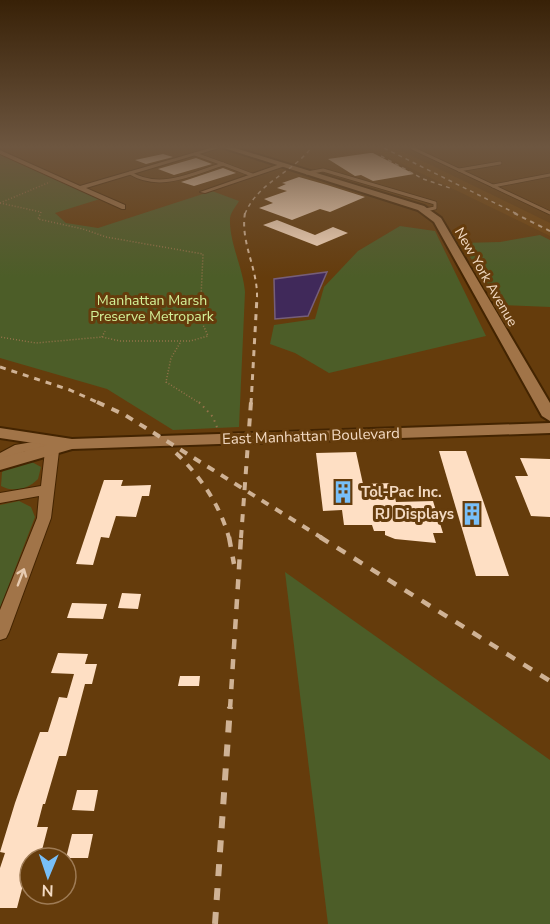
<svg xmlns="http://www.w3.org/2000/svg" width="550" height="924" viewBox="0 0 550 924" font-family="'Nunito Sans',sans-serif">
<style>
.built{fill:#73440b}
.green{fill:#4c5d28}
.water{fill:#40295a;stroke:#765e7a;stroke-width:1.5}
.building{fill:#fedfc4}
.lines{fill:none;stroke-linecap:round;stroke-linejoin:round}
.service-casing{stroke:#432401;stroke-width:4.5}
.minor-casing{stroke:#432401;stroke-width:2}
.tertiary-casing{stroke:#432401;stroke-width:4}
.path-far1{stroke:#96734b;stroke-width:1.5;stroke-dasharray:1 2;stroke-linecap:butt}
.path{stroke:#96734b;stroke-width:2;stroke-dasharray:1.5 4.5;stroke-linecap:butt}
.service{stroke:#a17448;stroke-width:3}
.minor{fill:#a17448;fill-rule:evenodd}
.tertiary{fill:#a17448;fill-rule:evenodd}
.rail-far5{stroke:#cfb295;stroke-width:1.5;stroke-dasharray:4 4;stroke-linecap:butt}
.rail-far4{stroke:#cfb295;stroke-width:2;stroke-dasharray:4.5 4.5;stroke-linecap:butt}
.rail-far3{stroke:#cfb295;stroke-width:3;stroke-dasharray:6 6;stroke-linecap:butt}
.rail-far2{stroke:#cfb295;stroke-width:4;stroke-dasharray:8 8;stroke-linecap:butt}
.rail-far1{stroke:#cfb295;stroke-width:4.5;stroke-dasharray:10 10;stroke-linecap:butt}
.rail{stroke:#cfb295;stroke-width:6;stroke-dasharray:12 12;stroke-linecap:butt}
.oneway{stroke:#e7cbb1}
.labels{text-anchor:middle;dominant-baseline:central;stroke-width:6;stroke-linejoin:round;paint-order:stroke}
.far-street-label{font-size:14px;fill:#f3dac3;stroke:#653c0c}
.far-park-label{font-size:14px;fill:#d3f199;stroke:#653c0c}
.street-label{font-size:15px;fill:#f3dac3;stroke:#653c0c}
.poi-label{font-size:15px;font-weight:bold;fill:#f3dac3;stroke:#653c0c;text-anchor:start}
</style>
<rect width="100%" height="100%" fill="#653c0c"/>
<polygon class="built" points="369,148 396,148 550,223 550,236"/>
<g class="green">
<path d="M 0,154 L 100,199 L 55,213 L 66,223 L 98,228 L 212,191 L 239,201 C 236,206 231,212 230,218 C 229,243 243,267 245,292 L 239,427 L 173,430 L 107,389 L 0,358 Z"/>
<polygon points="400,226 435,231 486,336 329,373 295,353 270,344 274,325 315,319 324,287 358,251"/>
<polygon points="540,235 550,240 550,307 501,305 461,243 500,242"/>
<path d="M 23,462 L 32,462 L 41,467 L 38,479 C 28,489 14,493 1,486 L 2,472 L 13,464 Z"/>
<polygon points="19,501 31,507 35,517 0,608 0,505"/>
<polygon points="285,572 550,760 550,924 328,924"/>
</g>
<polygon class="water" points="327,272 308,316 275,319 274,279"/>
<g class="building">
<polygon points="370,153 373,153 414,174 373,181 361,175 355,176 328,159"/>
<polygon points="163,154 173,157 146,164 135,160"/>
<polygon points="196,158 212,164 174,175 158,169"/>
<polygon points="223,168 236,173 194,186 181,182"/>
<polygon points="299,177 327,185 365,197 330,212 320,209 292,220 259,208 273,203 264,199 287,191 277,188 286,184 282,183"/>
<polygon points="277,220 315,235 333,227 348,233 317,246 263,225"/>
<polygon points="439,451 466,451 509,576 476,576"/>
<polygon points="356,452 363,484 392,483 396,502 433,501 443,533 433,533 436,543 395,539 385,535 385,531 374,531 372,525 344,525 342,510 323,511 316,453"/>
<polygon points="520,458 550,459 550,517 531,516 515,476 528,476"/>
<polygon points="104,480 123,480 121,486 151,485 149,496 142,496 136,517 116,516 109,538 101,537 93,565 76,564"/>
<polygon points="122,593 141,594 138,609 118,608"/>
<polygon points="72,603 107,604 103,619 67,618"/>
<polygon points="58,653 88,654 85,664 97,664 92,684 85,684 66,756 59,756 45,804 43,804 37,827 48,827 41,854 32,854 30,858 17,908 0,908 0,868 5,853 0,852 15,803 40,732 48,732 59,697 67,698 74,674 51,673"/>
<polygon points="180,676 200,676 199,686 178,686"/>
<polygon points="77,790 98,790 94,811 72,810"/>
<polygon points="72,834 93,834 88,858 66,858"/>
</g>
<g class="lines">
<g class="service-casing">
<g id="service">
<polyline points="412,148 493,186"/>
<polyline points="223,164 252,175"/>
<polyline points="459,170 500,163"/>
<path d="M 130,173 C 160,191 192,174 223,164 L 195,154"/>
<polyline points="307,173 323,170 435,203 435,208 425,210"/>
<polyline points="550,175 493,186 550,213"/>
</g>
</g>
<g class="minor-casing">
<g id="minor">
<polygon points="210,148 219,148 86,188 125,205 125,209 122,209 0,154 0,150 2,151 80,186"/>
<polygon points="283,163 285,166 205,193 200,192"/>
<polygon points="56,438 63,442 61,445 53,447 59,451 51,518 9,632 6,638 0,640 0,610 37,518 39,496 0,503 0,493 41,486 45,451 48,448 23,452 0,464 0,453 15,445"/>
</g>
</g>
<g class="tertiary-casing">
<g id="tertiary">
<polygon points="224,148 235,148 424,206 441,218 550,403 550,421 542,416 434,222 418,210"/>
<polygon points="550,423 550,433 72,449 0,470 0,458 47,445 0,438 0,428 72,439"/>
</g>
</g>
<g class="path-far1">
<polyline points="0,203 41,212 38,219 83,229 106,237 203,254 200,318 208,336 190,341 120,341 102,337 36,343 0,337"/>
<polyline points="0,203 50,182"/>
<polyline points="102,337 105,331"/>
<polyline points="180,343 171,358 166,382 201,404"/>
</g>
<polyline class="path" points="199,402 213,417 218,430"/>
<use href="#service" class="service"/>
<use href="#minor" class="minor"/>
<use href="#tertiary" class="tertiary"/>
<g class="rail-far5">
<polyline points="384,148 517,214"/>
<polyline points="381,156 423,179 450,188"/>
<path d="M 245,214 C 257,183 292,173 311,148"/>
</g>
<g class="rail-far4">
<path d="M 245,213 C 240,242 258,269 257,298"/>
<polyline points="514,213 550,231"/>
</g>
<g class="rail-far3">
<polyline points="0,367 70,390 101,404"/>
<polyline points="251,404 257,297"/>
</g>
<g class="rail-far2">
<polyline points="97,402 125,415 322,538"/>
<path d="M 176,453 C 201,477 220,505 229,538"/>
<polyline points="241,538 251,402"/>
</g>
<g class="rail-far1">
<polyline points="229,537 234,564"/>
<polyline points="320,537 550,681"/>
<polyline points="230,709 241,537"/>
</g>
<polyline class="rail" points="215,924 230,707"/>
</g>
<defs><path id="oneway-shaft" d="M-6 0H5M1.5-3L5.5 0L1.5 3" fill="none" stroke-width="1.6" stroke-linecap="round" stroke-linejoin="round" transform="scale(1.5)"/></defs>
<use class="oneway" href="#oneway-shaft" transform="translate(21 577) rotate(-69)"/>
<linearGradient id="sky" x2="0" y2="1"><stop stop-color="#382107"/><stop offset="0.53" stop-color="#6d5640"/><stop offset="1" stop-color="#6d5640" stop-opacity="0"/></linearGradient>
<rect width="550" height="277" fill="url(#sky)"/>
<defs>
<g id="building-bare" transform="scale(1.8)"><path d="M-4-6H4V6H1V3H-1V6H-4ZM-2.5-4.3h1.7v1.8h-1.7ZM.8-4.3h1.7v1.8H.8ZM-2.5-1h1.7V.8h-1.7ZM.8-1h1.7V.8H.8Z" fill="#78bff8" stroke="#653c0c" stroke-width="2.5" paint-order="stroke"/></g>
</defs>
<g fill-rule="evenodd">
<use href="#building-bare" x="343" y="492"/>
<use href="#building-bare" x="472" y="514"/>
</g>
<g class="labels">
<g class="far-street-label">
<text transform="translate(486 277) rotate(60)">New York Avenue</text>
</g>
<g class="far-park-label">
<text x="152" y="300">Manhattan Marsh<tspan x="152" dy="16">Preserve Metropark</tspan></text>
</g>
<g class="street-label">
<text transform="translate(311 436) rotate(-2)">East Manhattan Boulevard</text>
</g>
<g class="poi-label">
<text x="361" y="492">Tol-Pac Inc.</text>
<text x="454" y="514" text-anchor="end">RJ Displays</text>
</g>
</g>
<g transform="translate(48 876) rotate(182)"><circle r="28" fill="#653c0c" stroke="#9e7b55" stroke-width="1.5"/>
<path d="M0-4.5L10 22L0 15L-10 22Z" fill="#78bff8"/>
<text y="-9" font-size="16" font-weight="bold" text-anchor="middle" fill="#f3dac3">N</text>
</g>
</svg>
